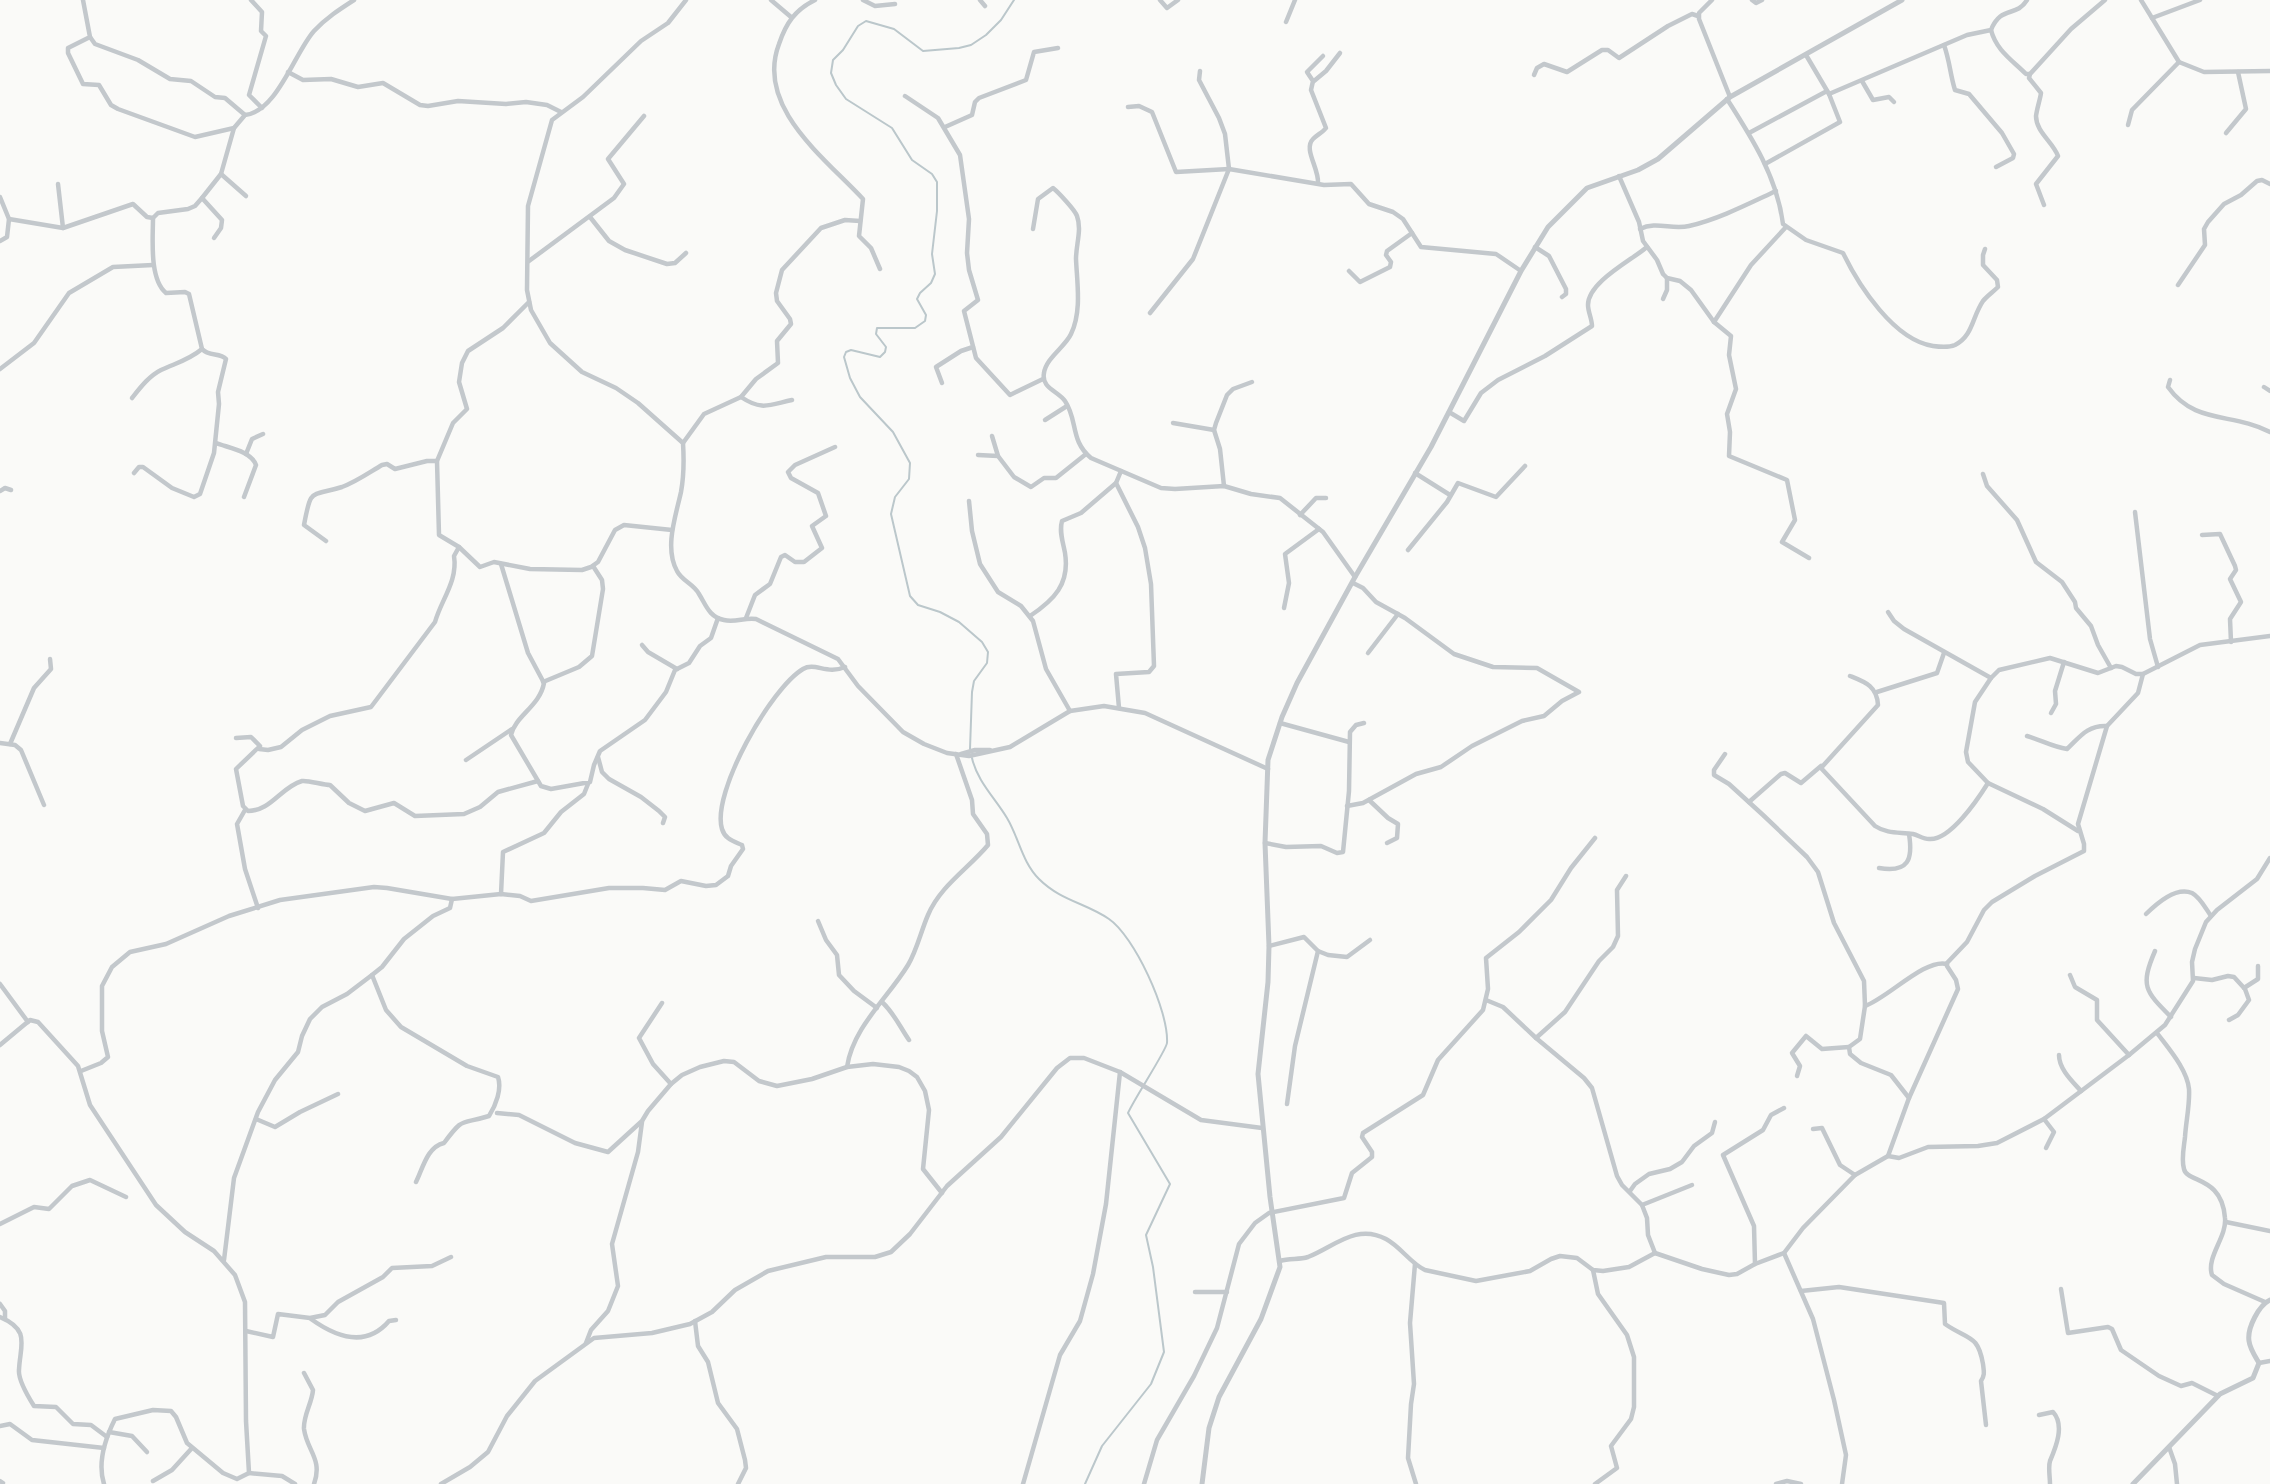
<svg xmlns="http://www.w3.org/2000/svg" width="2270" height="1484" viewBox="0 0 2270 1484" font-family="Manrope,sans-serif">
<style>
.lines{fill:none;stroke-linecap:round;stroke-linejoin:round}
.stream{stroke:#bbc7cb;stroke-width:2}
.minor{stroke:#c3c8cc;stroke-width:4.5}
.tertiary{stroke:#c3c8cc;stroke-width:5}
</style>
<rect width="100%" height="100%" fill="#fafaf8"/>
<g class="lines">
<g class="stream">
<polyline points="970,749 972,692 974,681 987,663 988,652 982,642 959,622 940,612 918,605 910,596 891,514 895,497 909,479 910,463 893,432 860,397 850,378 844,357 846,352 851,350 880,357 885,352 886,347 876,334 877,328 915,328 925,321 926,315 917,299 920,293 931,283 935,274 932,254 937,211 937,182 932,174 912,160 892,128 846,99 836,85 831,73 833,60 843,50 858,26 866,21 894,29 923,51 959,48 971,45 986,35 1001,20 1014,0"/>
<path d="M 972,758 C 977,781 995,798 1007,818 C 1019,838 1022,862 1039,879 C 1061,901 1086,903 1109,919 C 1134,936 1169,1011 1167,1043 C 1166,1051 1134,1099 1128,1113 L 1170,1184 L 1146,1235 L 1153,1267 L 1164,1352 L 1151,1384 L 1102,1446 L 1085,1484"/>
</g>
<g class="minor">
<polyline points="83,0 90,37 68,48 68,53 83,84 99,85 111,105 118,109 195,137 234,128"/>
<polyline points="251,0 262,12 261,31 266,36 249,95 262,108"/>
<path d="M 686,0 L 668,23 L 641,41 L 583,97 L 552,120 L 528,206 L 527,290 L 531,310 L 550,343 L 582,372 L 616,388 L 638,403 L 683,443 C 684,459 684,476 681,492 C 676,515 664,548 677,571 C 682,581 694,584 699,594 C 706,605 709,617 724,620 C 735,623 745,617 756,619 L 838,659 L 858,686 L 903,732 L 924,744 L 947,753 L 969,756 L 1010,747 L 1070,711 L 1104,706 L 1145,713 L 1268,769"/>
<polyline points="771,0 791,17"/>
<path d="M 815,0 C 795,10 786,23 779,44 C 755,107 825,158 863,199 L 859,236 L 871,248 L 880,269"/>
<polyline points="863,0 875,6 895,4"/>
<polyline points="980,0 985,6"/>
<polyline points="1160,0 1167,8 1178,0"/>
<polyline points="1712,0 1699,13 1699,19 1730,97"/>
<polyline points="1752,0 1756,3 1762,0"/>
<polyline points="2141,0 2179,62 2204,72 2270,71"/>
<polyline points="2152,18 2200,0"/>
<polyline points="1286,22 1295,0"/>
<path d="M 1991,30 C 1996,50 2012,60 2026,74 L 2030,74 L 2071,29 L 2105,0"/>
<polyline points="90,37 95,44 138,60 170,79 191,81 215,97 225,98 245,115"/>
<path d="M 1944,45 C 1950,62 1950,74 1955,90 L 1969,94 L 2002,133 L 2014,154 L 2013,158 L 1996,167"/>
<polyline points="288,72 303,80 331,79 358,87 383,83 420,105 428,106 458,101 506,104 526,102 547,105 561,112"/>
<path d="M 2030,74 L 2029,78 L 2041,93 C 2040,100 2037,108 2036,116 C 2036,132 2053,142 2058,156 L 2036,184 L 2044,205"/>
<polyline points="1534,75 1537,68 1544,64 1567,72 1602,50 1608,50 1619,58 1668,26 1692,14 1698,16"/>
<polyline points="1314,81 1326,71 1340,53"/>
<polyline points="1862,81 1873,100 1889,97 1894,102"/>
<path d="M 1829,94 L 1967,35 L 1991,30 C 2001,5 2016,18 2027,0"/>
<polyline points="905,96 938,118 960,155 969,219 967,253 969,270 978,300 964,311 976,358 1010,395 1043,379"/>
<path d="M 1727,99 C 1752,138 1777,177 1783,224 L 1806,240 L 1843,253 C 1859,286 1894,340 1933,346 C 1940,347 1948,348 1955,345 C 1973,336 1972,317 1983,301 C 1987,296 1993,292 1998,287 L 1997,280 L 1983,265 L 1983,255 L 1985,249"/>
<polyline points="1128,107 1139,106 1152,112 1176,172 1229,169 1324,185 1351,184 1369,204 1393,212 1403,219 1421,247 1496,254 1521,271"/>
<polyline points="2128,125 2132,110 2179,62"/>
<polyline points="945,127 972,115 975,102 979,98 1026,80 1034,52 1058,48"/>
<polyline points="1749,133 1827,91"/>
<polyline points="2226,133 2246,109 2238,72"/>
<polyline points="1765,164 1840,122 1829,94 1806,55"/>
<polyline points="221,174 246,196"/>
<polyline points="1619,176 1639,222 1643,241 1657,260 1663,274 1667,278 1680,281 1691,290 1714,322 1731,336 1729,355 1736,389 1727,414 1730,432 1729,456 1787,480 1795,520 1782,542 1809,558"/>
<path d="M 1318,183 C 1319,168 1303,149 1313,139 C 1317,135 1323,132 1326,128 L 1311,90 L 1313,81 L 1307,72 L 1323,56"/>
<polyline points="58,184 63,228"/>
<polyline points="0,197 9,219 7,237 0,241"/>
<polyline points="202,198 222,220 221,228 214,238"/>
<polyline points="590,217 609,241 625,250 667,264 675,263 686,253"/>
<polyline points="9,219 63,228 133,204 147,217 153,218"/>
<path d="M 1033,229 L 1038,199 L 1053,188 C 1058,192 1075,210 1077,216 C 1082,230 1076,244 1076,259 C 1077,283 1082,311 1071,334 C 1065,347 1046,358 1044,373 C 1041,388 1058,391 1065,401 C 1078,420 1070,441 1091,458 L 1161,488 L 1175,489 L 1224,486 L 1251,494 L 1280,498 L 1323,532 L 1355,577"/>
<path d="M 1640,229 C 1656,221 1672,230 1689,226 C 1719,219 1748,204 1776,191"/>
<polyline points="1535,247 1549,256 1566,289 1566,294 1562,297"/>
<polyline points="529,261 614,198 624,184 608,159 644,116"/>
<polyline points="1349,271 1360,282 1390,267 1391,262 1386,255 1387,251 1412,233"/>
<polyline points="2178,285 2205,245 2204,229 2208,222 2224,204 2241,195 2257,181 2262,180 2270,184"/>
<polyline points="1663,299 1667,290 1667,278"/>
<polyline points="529,302 503,328 468,351 462,363 459,382 467,409 453,423 437,461 439,535 459,547 480,567 494,562 530,569 582,570 591,567 598,562 615,530 624,525 672,530"/>
<polyline points="1150,313 1193,259 1229,169 1225,134 1219,118 1199,80 1200,71"/>
<polyline points="1714,322 1751,265 1786,227"/>
<polyline points="0,369 34,343 69,293 113,267 153,265"/>
<path d="M 2170,380 L 2168,387 C 2195,425 2232,412 2270,432"/>
<polyline points="942,383 936,367 961,351 973,347"/>
<polyline points="2264,387 2270,391"/>
<path d="M 741,397 C 762,411 769,405 792,400"/>
<path d="M 132,398 C 140,388 149,376 161,370 C 176,363 189,360 202,349"/>
<path d="M 1449,412 L 1464,421 L 1481,393 L 1498,380 L 1545,356 L 1592,326 C 1592,319 1588,312 1588,305 C 1588,282 1632,260 1647,247"/>
<polyline points="1045,420 1067,406"/>
<polyline points="1173,423 1214,430"/>
<polyline points="992,436 998,456"/>
<path d="M 216,443 C 229,448 251,451 256,465 L 244,497"/>
<polyline points="683,443 704,414 741,397 756,379 778,363 777,341 791,324 790,319 777,301 776,293 782,270 821,228 845,220 860,221"/>
<polyline points="246,454 252,439 263,434"/>
<polyline points="978,455 998,456 1014,477 1031,487 1044,478 1056,478 1086,454"/>
<path d="M 134,473 L 139,467 L 143,467 L 172,488 L 194,497 L 200,494 L 214,453 L 219,404 L 218,392 L 226,359 C 220,352 209,357 202,349 L 189,294 L 185,292 L 166,293 C 149,279 153,238 153,218 L 158,213 L 188,209 L 195,206 L 202,198 L 221,174 L 234,128 L 245,115 C 277,112 295,52 314,31 C 326,18 340,9 354,0"/>
<polyline points="1415,473 1450,495"/>
<polyline points="1983,474 1987,486 2017,520 2036,562 2062,582 2075,602 2076,608 2091,626 2098,645 2111,668"/>
<polyline points="1224,486 1220,449 1214,430 1216,423 1227,395 1233,389 1252,382"/>
<polyline points="0,491 5,488 11,490"/>
<polyline points="969,501 972,531 980,564 998,592 1021,606 1033,621 1046,669 1070,711"/>
<polyline points="2135,512 2150,639 2158,667"/>
<polyline points="1300,515 1316,498 1326,498"/>
<polyline points="2202,535 2220,534 2235,566 2236,570 2230,579 2241,602 2230,619 2231,642"/>
<path d="M 326,541 L 304,525 C 311,487 310,497 342,487 C 356,482 370,472 382,465 L 387,464 L 395,469 L 427,461 L 437,461"/>
<polyline points="1408,550 1447,502 1458,483 1496,497 1525,466"/>
<path d="M 501,564 L 528,653 L 544,683 C 540,706 515,716 511,735 L 541,786 L 551,789 L 590,782 L 594,765 L 600,751 L 645,720 L 666,692 L 675,670 L 689,663 L 700,646 L 711,638 L 718,618"/>
<polyline points="1284,608 1289,583 1285,554 1319,529"/>
<polyline points="1888,612 1894,621 1904,629 1991,678"/>
<path d="M 1030,616 C 1054,600 1070,584 1065,553 C 1063,542 1059,532 1062,521 L 1081,513 L 1116,483"/>
<polyline points="746,618 755,595 770,584 781,557 785,555 795,562 804,562 822,548 812,526 826,516 818,493 791,478 788,472 795,465 835,447"/>
<polyline points="642,645 648,652 677,669"/>
<polyline points="1368,653 1398,614"/>
<path d="M 1850,676 C 1865,682 1877,686 1878,705 L 1821,768 L 1875,826 C 1887,834 1899,832 1913,834 C 1918,835 1923,839 1929,839 C 1950,841 1978,799 1988,783 L 1968,762 L 1966,752 L 1975,702 L 1991,678 L 1999,670 L 2050,658 L 2098,673 L 2116,666 L 2122,667 L 2136,674 L 2143,674 L 2200,645 L 2270,636"/>
<polyline points="543,682 579,667 592,656 603,589 602,580 593,566"/>
<polyline points="1877,692 1937,673 1944,653"/>
<polyline points="1119,708 1116,674 1149,672 1154,666 1151,584 1145,548 1138,527 1116,483 1121,471"/>
<polyline points="2051,713 2056,704 2055,691 2064,662"/>
<polyline points="1280,723 1349,742"/>
<path d="M 2027,736 C 2041,740 2053,747 2067,749 C 2079,738 2087,725 2107,726"/>
<path d="M 236,738 L 251,737 L 260,746 L 236,769 L 243,806 L 248,811 C 271,811 281,787 302,781 C 308,780 323,785 330,785 L 349,803 L 365,811 L 394,803 L 415,816 L 464,814 L 480,807 L 498,792 L 538,781"/>
<polyline points="0,743 15,745 21,750 44,805"/>
<polyline points="10,744 34,688 51,669 50,659"/>
<path d="M 259,749 L 268,750 L 281,747 L 302,730 L 330,716 L 371,707 L 435,622 C 441,600 458,581 454,556 L 459,547"/>
<polyline points="961,754 975,750 990,750"/>
<polyline points="1725,754 1714,770 1714,775 1729,784 1763,815 1807,857 1818,872 1834,923 1864,981 1865,1006 1860,1039 1849,1047 1850,1054 1861,1063 1891,1075 1909,1098 1888,1156"/>
<polyline points="598,757 602,772 609,779 641,797 659,811 665,817 663,823"/>
<polyline points="466,760 512,729"/>
<polyline points="1988,783 2043,809 2078,831"/>
<polyline points="1369,800 1388,818 1398,824 1397,838 1387,843"/>
<polyline points="1749,802 1781,774 1785,773 1801,783 1821,766"/>
<polyline points="1347,806 1363,803 1416,774 1441,767 1472,746 1522,721 1544,716 1562,701 1579,692 1537,668 1493,667 1454,654 1405,618 1376,602 1363,588 1353,583"/>
<polyline points="245,810 237,824 245,869 258,908"/>
<polyline points="1265,843 1286,847 1321,846 1337,853 1343,852 1349,791 1350,732 1356,725 1364,723"/>
<path d="M 1879,868 C 1909,873 1913,859 1909,834"/>
<polyline points="501,894 503,852 544,833 561,812 584,794 588,784"/>
<path d="M 2146,914 C 2156,904 2176,886 2192,893 C 2200,897 2206,909 2211,916"/>
<polyline points="818,921 826,940 837,955 839,975 854,991 877,1008"/>
<polyline points="1269,946 1304,937 1318,951 1295,1046 1287,1104"/>
<polyline points="1318,951 1328,955 1347,957 1370,940"/>
<path d="M 2155,951 C 2140,986 2145,991 2171,1017"/>
<path d="M 372,975 L 386,1010 L 401,1027 L 467,1066 L 498,1077 C 502,1089 496,1105 489,1116 C 460,1125 464,1116 444,1143 C 427,1147 423,1168 416,1182"/>
<polyline points="2070,975 2075,987 2097,1000 2097,1020 2129,1055"/>
<polyline points="2194,978 2212,980 2228,976 2234,977 2245,989 2249,1000 2238,1015 2229,1020"/>
<polyline points="0,984 28,1022"/>
<polyline points="2244,988 2258,979 2258,966"/>
<polyline points="1486,1000 1503,1007 1536,1038 1565,1012 1599,961 1613,947 1618,936 1617,890 1626,876"/>
<path d="M 882,1002 C 894,1013 900,1027 909,1040"/>
<polyline points="662,1003 639,1038 653,1064 671,1084"/>
<path d="M 1865,1006 C 1888,998 1925,958 1947,964"/>
<path d="M 2157,1033 C 2168,1048 2187,1069 2189,1089 C 2190,1104 2186,1121 2185,1137 C 2184,1147 2181,1159 2184,1169 C 2187,1183 2222,1176 2225,1218 C 2227,1237 2206,1257 2212,1275 L 2224,1284 L 2265,1302"/>
<polyline points="1536,1038 1584,1078 1592,1088 1617,1176 1622,1185 1642,1205 1647,1218 1648,1235 1655,1253"/>
<path d="M 0,1045 L 30,1020 L 38,1022 L 78,1066 L 90,1105 L 156,1205 L 185,1232 L 214,1251 L 235,1275 L 245,1302 L 246,1421 L 249,1473 L 237,1479 L 223,1473 L 187,1443 L 176,1417 L 171,1411 L 153,1410 L 115,1419 C 105,1439 97,1462 104,1484"/>
<path d="M 2059,1055 C 2059,1069 2072,1081 2081,1091"/>
<path d="M 847,1067 C 853,1027 888,998 908,965 C 917,950 921,931 928,915 C 940,886 969,868 988,845 L 987,834 L 973,814 L 972,800 L 956,754"/>
<path d="M 81,1071 L 101,1063 L 108,1057 L 102,1031 L 102,986 L 112,967 L 130,952 L 166,944 L 229,916 L 280,900 L 374,887 L 387,888 L 452,899 L 501,894 L 520,896 L 531,901 L 609,888 L 643,888 L 665,890 L 681,881 L 706,886 L 716,885 L 728,876 L 731,866 L 743,849 L 742,845 C 733,841 725,839 722,829 C 711,793 771,688 803,669 C 815,662 827,675 845,667"/>
<polyline points="1797,1076 1800,1066 1792,1053 1806,1036 1822,1049 1849,1047"/>
<polyline points="1909,1098 1958,989 1956,980 1947,966 1947,963 1967,942 1984,910 1992,902 2035,876 2084,851 2084,844 2078,824 2107,726 2138,693 2143,674"/>
<polyline points="497,1113 519,1115 575,1143 608,1152 642,1121 648,1111 671,1084 682,1075 700,1067 724,1061 734,1062 759,1081 777,1086 812,1079 847,1067 873,1064 899,1067 909,1071 917,1077 925,1091 929,1110 923,1169 942,1193"/>
<polyline points="256,1119 275,1127 300,1112 338,1094"/>
<polyline points="2044,1119 2054,1132 2046,1148"/>
<polyline points="1813,1129 1822,1128 1840,1165 1855,1175"/>
<polyline points="1630,1191 1635,1184 1649,1174 1670,1169 1682,1162 1694,1146 1712,1133 1715,1122"/>
<polyline points="1642,1205 1692,1185"/>
<polyline points="2226,1222 2270,1231"/>
<polyline points="0,1224 34,1207 49,1209 72,1186 90,1180 126,1197"/>
<polyline points="1784,1253 1813,1319 1834,1400 1846,1455 1842,1484"/>
<polyline points="224,1260 234,1178 258,1112 275,1080 298,1052 302,1036 310,1019 322,1007 347,994 372,975 382,967 404,939 433,916 450,908 452,899"/>
<path d="M 1280,1261 C 1290,1258 1299,1260 1308,1257 C 1334,1247 1356,1223 1386,1239 C 1401,1247 1410,1263 1425,1270 L 1476,1281 L 1530,1271 L 1551,1259 L 1560,1256 L 1577,1258 L 1593,1270 L 1603,1271 L 1629,1267 L 1655,1253 L 1702,1269 L 1729,1275 L 1737,1274 L 1755,1264 L 1784,1253 L 1803,1228 L 1855,1175 L 1888,1156 L 1899,1158 L 1928,1147 L 1978,1146 L 1997,1143 L 2044,1119 L 2129,1055 L 2165,1025 L 2193,981 L 2192,962 L 2195,949 L 2206,922 L 2217,910 L 2257,879 L 2270,858"/>
<polyline points="1415,1264 1410,1323 1414,1384 1411,1404 1408,1458 1416,1484"/>
<polyline points="1755,1264 1754,1226 1723,1155 1763,1130 1771,1115 1784,1108"/>
<polyline points="1593,1270 1598,1294 1627,1335 1634,1357 1634,1407 1631,1419 1611,1446 1617,1468 1595,1484"/>
<polyline points="2061,1289 2068,1333 2108,1327 2112,1329 2121,1350 2159,1376 2181,1386 2192,1383 2218,1396"/>
<path d="M 1801,1291 L 1839,1287 L 1944,1303 L 1945,1324 C 1968,1340 1978,1334 1983,1364 C 1984,1372 1985,1375 1981,1381 L 1986,1425"/>
<polyline points="1195,1292 1227,1292"/>
<polyline points="0,1304 5,1311 5,1319"/>
<path d="M 0,1317 C 31,1330 20,1345 19,1370 C 18,1380 29,1398 34,1406 L 56,1407 L 73,1424 L 91,1425 L 107,1437"/>
<path d="M 311,1319 C 336,1337 366,1348 389,1321 L 396,1320"/>
<polyline points="695,1321 698,1346 708,1362 718,1403 737,1429 745,1460 746,1468 738,1484"/>
<polyline points="246,1331 273,1337 278,1314 310,1318 325,1315 338,1302 383,1277 392,1268 432,1266 451,1257"/>
<polyline points="586,1343 591,1330 608,1311 618,1286 612,1244 638,1152 642,1122"/>
<polyline points="2259,1363 2270,1361"/>
<path d="M 304,1373 L 313,1390 C 312,1403 303,1416 304,1429 C 307,1451 323,1459 314,1484"/>
<path d="M 2039,1415 L 2053,1412 C 2065,1425 2056,1447 2050,1461 C 2048,1467 2050,1477 2050,1484"/>
<polyline points="0,1426 10,1424 32,1440 104,1448"/>
<polyline points="109,1432 132,1436 147,1452"/>
<polyline points="2169,1447 2175,1464 2177,1484"/>
<polyline points="249,1473 282,1476 295,1484"/>
<polyline points="0,1481 3,1483"/>
<polyline points="153,1481 172,1470 192,1448"/>
<polyline points="441,1484 470,1467 488,1452 507,1416 535,1381 594,1338 652,1333 690,1324 712,1312 735,1290 768,1271 826,1257 875,1257 891,1252 910,1234 947,1186 1001,1137 1057,1068 1070,1058 1084,1058 1120,1072 1201,1120 1262,1128"/>
<polyline points="1023,1484 1060,1355 1080,1321 1093,1274 1106,1204 1120,1072"/>
<polyline points="1144,1484 1157,1440 1194,1376 1217,1328 1239,1244 1255,1223 1269,1213 1344,1198 1352,1173 1372,1157 1372,1152 1362,1137 1363,1133 1423,1095 1438,1060 1483,1010 1488,989 1486,958 1519,932 1551,900 1571,868 1595,838"/>
<polyline points="1776,1484 1787,1481 1801,1484"/>
</g>
<g class="tertiary">
<polyline points="1202,1484 1209,1428 1219,1397 1261,1319 1280,1267 1270,1197 1258,1074 1268,982 1269,946 1265,843 1268,760 1282,717 1297,683 1355,577 1431,447 1521,271 1548,227 1587,188 1638,170 1658,159 1730,97 1902,0"/>
<path d="M 2133,1484 L 2220,1394 L 2253,1378 L 2259,1363 C 2255,1356 2250,1349 2249,1341 C 2247,1328 2259,1305 2270,1300"/>
</g>
</g>
</svg>
